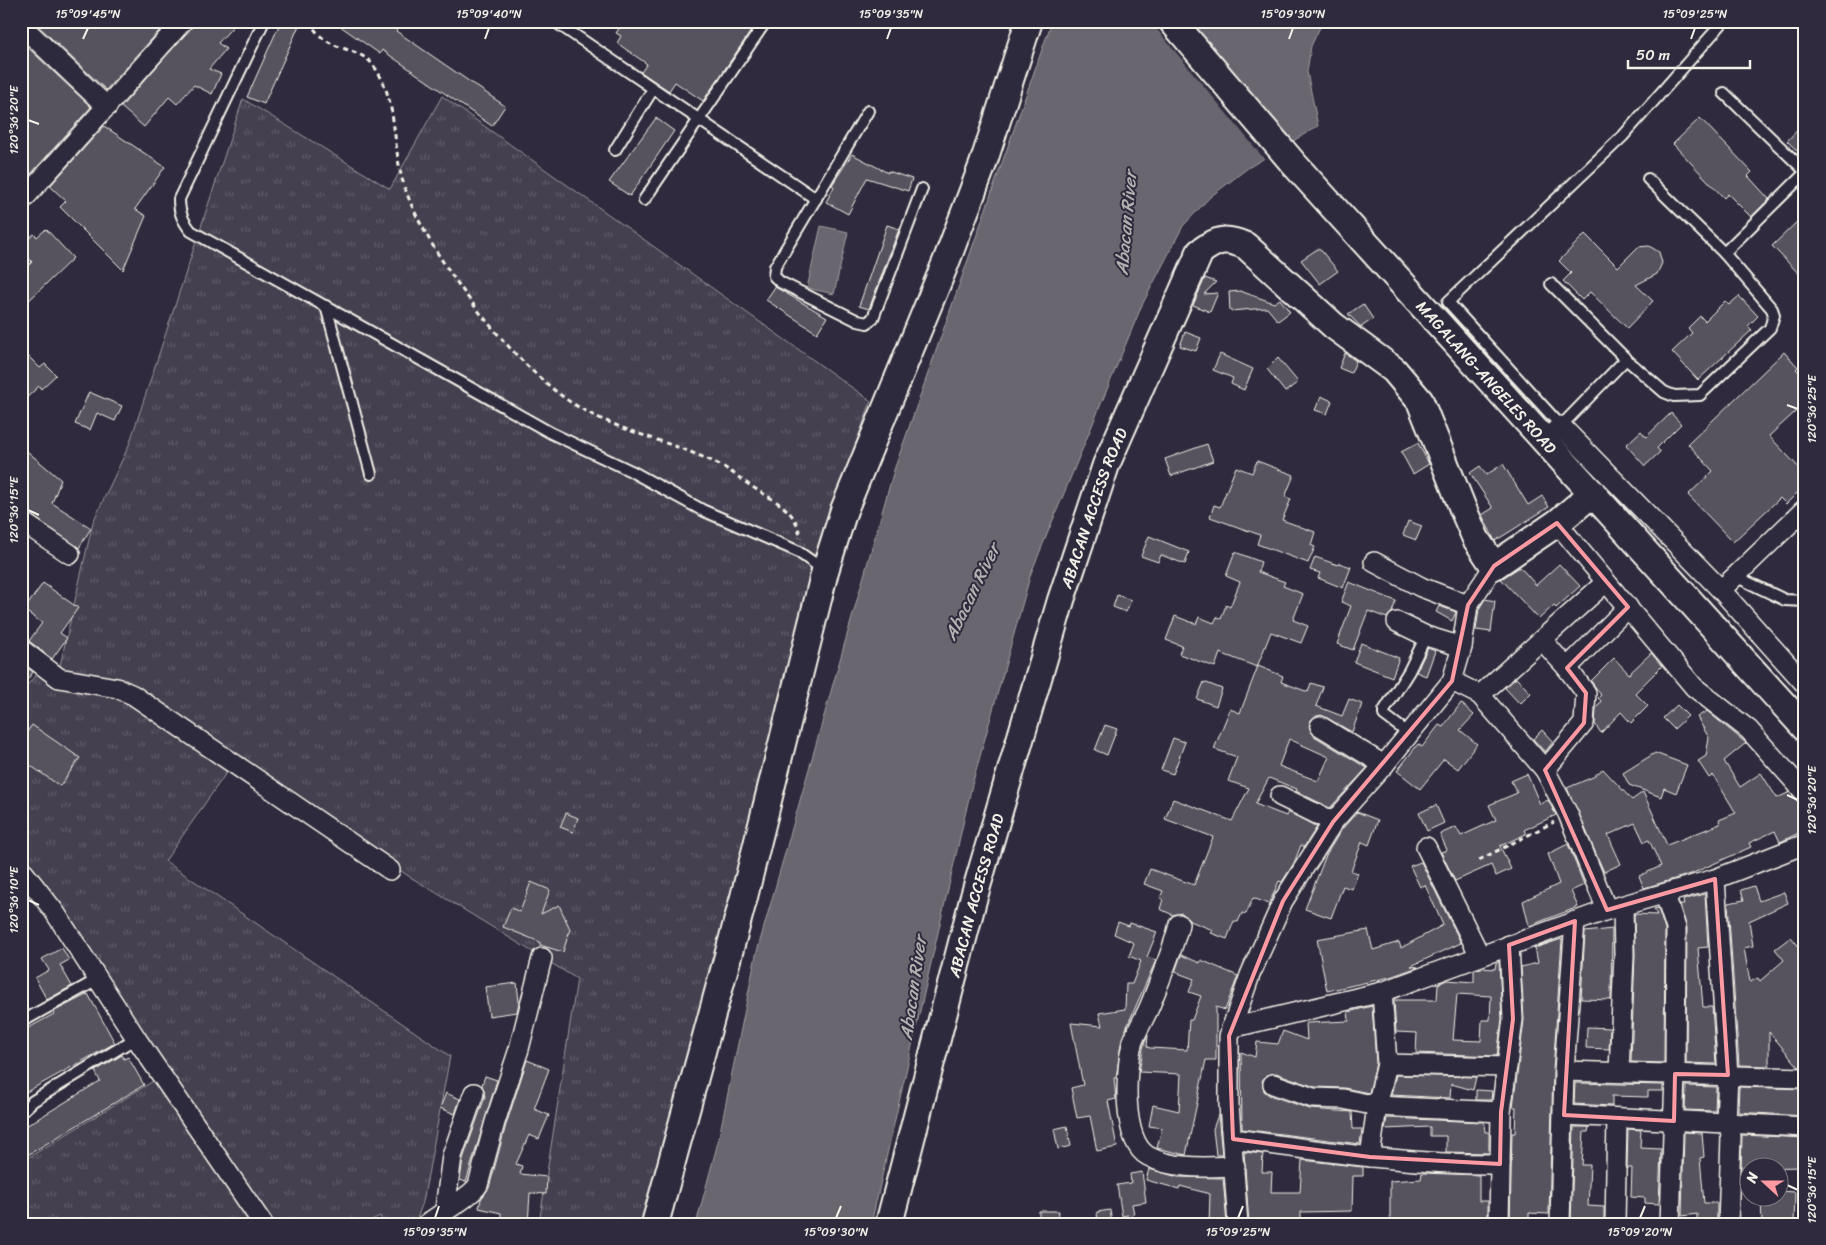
<svg xmlns="http://www.w3.org/2000/svg" width="1826" height="1245" viewBox="0 0 1826 1245" font-family="Sriracha,sans-serif">
<style>
.grass{fill:url(#grass-tufts);stroke:#9c989c}
.water{fill:#6a6670;stroke:#a19ea0}
.pier{fill:#2f2a3d}
.building{fill:#56525f;stroke:#f4f1e8;fill-rule:evenodd}
.lines{fill:none;stroke-linecap:round;stroke-linejoin:round}
.lane-casing{stroke:#f4f1e8;stroke-width:14}
.street-casing{stroke:#f4f1e8;stroke-width:22}
.secondary-casing{stroke:#f4f1e8;stroke-width:30}
.path{stroke:#f4f1e8;stroke-width:3;stroke-dasharray:5 4;stroke-linecap:butt}
.lane{stroke:#2f2a3d;stroke-width:10}
.street{stroke:#2f2a3d;stroke-width:19}
.secondary{stroke:#2f2a3d;stroke-width:26}
.marked{fill:none;stroke:#ff9aa2;stroke-width:4;stroke-linejoin:round}
.ticks{fill:none;stroke:#f4f1e8;stroke-width:2}
.labels{text-anchor:middle;dominant-baseline:central;stroke-width:4;stroke-linejoin:round;paint-order:stroke}
.street-label{font-size:16px;fill:#f4f1e8;stroke:#2f2a3d}
.water-label{font-size:18px;font-style:italic;fill:#b6b2b2;stroke:#2f2a3d}
.neatline{fill:none;stroke:#f4f1e8;stroke-width:2}
.ticks-label{font-size:12px;text-anchor:middle;fill:#f4f1e8}
</style>
<defs>
<pattern id="grass-tufts" width="24" height="20" patternUnits="userSpaceOnUse" patternTransform="scale(1.25)"><rect width="24" height="20" fill="#454050"/><path d="M3 7l-1-3M5 7V3M7 7l1-3M15 17l-1-3M17 17v-4M19 17l1-3" fill="none" stroke="#605c69"/></pattern>
</defs>
<rect width="100%" height="100%" fill="#2f2a3d"/>
<filter id="ink" filterUnits="userSpaceOnUse"><feTurbulence type="fractalNoise" baseFrequency=".02" numOctaves="2"/><feDisplacementMap in="SourceGraphic" scale="10" xChannelSelector="R" yChannelSelector="G"/><feConvolveMatrix kernelMatrix="1 2 1 2 8 2 1 2 1" color-interpolation-filters="sRGB"/></filter>
<g filter="url(#ink)">
<g class="grass">
<polygon points="442,96 871,401 834,505 646,1224 539,1224 577,979 407,875 152,700 59,670 93,522 129,445 243,99 390,189"/>
<polygon points="39,671 117,693 231,766 165,861 450,1056 423,1202 415,1224 383,1224 380,1216 363,1224 270,1224 21,863 21,693"/>
<polygon points="155,1080 257,1224 21,1224 21,1162"/>
</g>
<g class="water">
<polygon points="1052,21 1323,21 1311,46 1307,72 1318,126 1248,168 1210,197 1183,226 1142,305 1031,573 972,785 871,1224 696,1224 718,1142 756,955 894,470"/>
<polygon points="821,226 848,232 834,294 807,288"/>
</g>
<polygon class="pier" points="1150,21 1186,21 1290,146 1266,161"/>
<g class="building">
<polygon points="33,21 168,21 106,90"/>
<polygon points="194,21 238,21 218,43 226,49 209,69 221,74 212,94 194,85 177,104 169,97 144,127 121,107 191,28"/>
<polygon points="281,21 301,21 264,104 247,97"/>
<polygon points="333,21 402,21 396,31 505,106 492,126 382,50 380,54"/>
<polygon points="624,21 736,21 751,31 703,101 675,82 669,91 641,72 647,64 617,43 621,36 616,33"/>
<polygon points="21,41 91,107 21,185"/>
<polygon points="656,118 674,131 630,196 609,182"/>
<polygon points="1700,118 1752,172 1748,176 1769,199 1751,217 1728,194 1724,198 1673,144"/>
<polygon points="1805,122 1805,158 1787,141"/>
<polygon points="104,126 165,167 135,209 146,216 123,270 60,207 66,201 50,186"/>
<polygon points="852,154 888,173 888,171 912,179 908,191 867,178 848,214 826,202 834,187 832,185"/>
<polygon points="1805,214 1805,280 1772,246"/>
<polygon points="887,225 899,229 869,309 859,306"/>
<polygon points="46,229 73,258 21,308 21,272 32,262 21,250 21,245 34,234 37,237"/>
<polygon points="1585,234 1618,267 1638,247 1649,246 1659,252 1662,263 1657,274 1636,285 1653,301 1627,328 1590,292 1582,300 1563,281 1571,273 1559,261"/>
<polygon points="1319,248 1338,271 1320,284 1301,260"/>
<polygon points="1205,278 1216,282 1204,294 1218,293 1210,312 1193,305"/>
<polygon points="775,287 827,317 817,333 766,300"/>
<polygon points="1240,291 1274,303 1280,299 1290,312 1278,321 1267,308 1230,311 1229,292"/>
<polygon points="1739,296 1758,316 1748,326 1752,330 1698,380 1672,352 1692,333 1688,328 1700,316 1705,321 1725,301 1729,305"/>
<polygon points="1363,304 1373,319 1361,327 1348,314"/>
<polygon points="1185,332 1201,338 1196,351 1180,346"/>
<polygon points="21,349 40,368 45,364 56,375 41,389 39,386 21,403"/>
<polygon points="1784,352 1798,367 1796,369 1805,378 1805,403 1769,436 1805,474 1805,485 1786,504 1780,498 1733,542 1688,495 1713,471 1688,444"/>
<polygon points="1345,353 1356,361 1351,373 1339,368"/>
<polygon points="1220,354 1253,369 1244,390 1231,384 1233,378 1213,370"/>
<polygon points="1278,358 1298,382 1285,392 1267,369"/>
<polygon points="89,392 122,406 115,421 97,413 90,430 75,424"/>
<polygon points="1321,396 1332,401 1327,414 1315,410"/>
<polygon points="1671,413 1681,424 1657,448 1660,452 1645,466 1626,445 1641,431 1646,437"/>
<polygon points="1418,443 1429,464 1413,474 1401,452"/>
<polygon points="1207,444 1213,461 1171,476 1165,459"/>
<polygon points="21,446 61,480 52,503 91,528 79,548 27,512 21,510"/>
<polygon points="1257,461 1294,475 1285,497 1291,499 1282,520 1315,532 1311,545 1315,547 1308,563 1257,544 1260,535 1210,517 1214,505 1220,507 1236,467 1252,473"/>
<polygon points="1503,464 1528,505 1542,496 1549,507 1495,541 1482,515 1493,508 1470,473 1480,466 1486,475"/>
<polygon points="1408,521 1422,526 1416,540 1403,535"/>
<polygon points="1149,536 1189,552 1185,564 1161,555 1158,562 1141,556"/>
<polygon points="1235,552 1261,562 1258,572 1285,582 1283,586 1303,594 1293,620 1308,626 1301,643 1271,632 1257,667 1220,653 1215,667 1179,654 1182,646 1166,640 1175,616 1196,624 1199,617 1214,623 1217,617 1221,619 1226,605 1230,607 1240,582 1226,576"/>
<polygon points="1315,557 1338,565 1339,563 1351,567 1343,588 1318,578 1320,573 1310,570"/>
<polygon points="1559,564 1580,586 1556,608 1554,605 1539,619 1501,579 1520,567 1536,585"/>
<polygon points="1349,582 1396,601 1392,612 1387,618 1368,611 1353,650 1337,644 1351,606 1341,602"/>
<polygon points="43,583 78,608 60,633 67,638 52,659 29,641 42,623 24,610"/>
<polygon points="1117,595 1131,600 1126,612 1113,607"/>
<polygon points="1485,599 1495,601 1491,632 1476,630 1479,609"/>
<polygon points="1439,606 1456,612 1452,621 1436,612"/>
<polygon points="1361,643 1399,658 1392,677 1354,662"/>
<polygon points="1428,648 1435,651 1426,676 1416,672"/>
<polygon points="1651,653 1662,666 1635,693 1648,706 1631,723 1621,712 1601,733 1595,724 1596,709 1601,701 1598,698 1601,695 1591,681 1614,658 1629,674"/>
<polygon points="21,663 33,672 21,688"/>
<path d="M 1258,666 L 1283,676 L 1281,682 L 1308,692 L 1311,683 L 1323,687 L 1316,706 L 1342,716 L 1349,699 L 1362,704 L 1352,732 L 1321,715 L 1311,720 L 1309,726 L 1314,736 L 1367,768 L 1330,808 L 1296,791 L 1297,789 L 1269,778 L 1255,804 L 1286,816 L 1288,812 L 1317,827 L 1304,847 L 1301,845 L 1294,863 L 1282,882 L 1279,881 L 1269,904 L 1253,898 L 1246,914 L 1242,913 L 1238,922 L 1234,921 L 1227,939 L 1211,933 L 1213,930 L 1190,921 L 1182,913 L 1173,915 L 1160,909 L 1163,899 L 1160,898 L 1163,891 L 1144,884 L 1150,869 L 1194,885 L 1213,837 L 1165,819 L 1173,799 L 1232,821 L 1249,788 L 1228,781 L 1237,757 L 1214,749 L 1230,709 L 1240,713 ZM 1289,739 L 1329,757 L 1318,781 L 1279,766 Z"/>
<polygon points="1516,678 1531,693 1520,704 1505,688"/>
<polygon points="1204,682 1222,689 1216,706 1197,699"/>
<polygon points="1461,703 1474,715 1460,730 1477,744 1458,769 1444,759 1420,789 1397,771 1418,744 1422,747 1439,725 1443,727"/>
<polygon points="1677,705 1688,716 1674,729 1663,718"/>
<polygon points="1707,711 1746,743 1724,761 1740,787 1761,773 1777,798 1790,792 1797,801 1805,804 1805,830 1780,842 1775,831 1749,843 1751,847 1691,874 1644,888 1639,876 1661,866 1649,840 1644,842 1635,823 1608,835 1621,864 1604,872 1567,788 1593,777 1603,769 1632,800 1643,792 1667,845 1720,824 1719,820 1736,813 1713,775 1709,778 1698,761 1706,756 1709,738 1697,717"/>
<polygon points="32,725 80,758 60,786 21,759 21,740"/>
<polygon points="1105,725 1117,729 1107,755 1095,750"/>
<polygon points="1542,730 1553,742 1545,752 1533,739"/>
<polygon points="1173,738 1185,742 1173,774 1161,770"/>
<polygon points="1655,753 1687,765 1676,793 1664,788 1661,797 1629,785 1623,773"/>
<polygon points="1527,774 1540,804 1548,800 1556,815 1524,830 1526,834 1500,846 1511,869 1496,876 1491,865 1455,881 1441,852 1447,850 1440,834 1456,827 1461,836 1496,820 1489,805 1517,793 1511,781"/>
<polygon points="1436,805 1444,823 1427,831 1419,813"/>
<polygon points="1357,812 1378,820 1369,845 1362,842 1351,871 1358,873 1352,889 1343,886 1331,918 1305,909 1326,855 1342,829"/>
<polygon points="566,813 578,818 573,832 560,827"/>
<polygon points="1568,844 1583,882 1584,885 1571,891 1578,907 1529,926 1523,901 1559,884 1548,854"/>
<polygon points="1421,862 1461,943 1411,966 1418,967 1390,977 1327,991 1317,939 1368,930 1373,950 1399,942 1401,948 1443,925 1425,885 1420,887 1410,866"/>
<polygon points="531,882 550,890 541,914 559,905 570,929 563,952 540,945 540,942 503,927 511,908 520,912"/>
<polygon points="1754,886 1759,901 1784,892 1788,903 1749,921 1753,946 1744,948 1750,982 1758,978 1760,981 1784,960 1775,949 1791,937 1805,954 1805,1067 1799,1067 1769,1032 1769,1066 1739,1065 1728,903 1744,900 1741,890"/>
<polygon points="1705,894 1708,947 1698,948 1703,1007 1712,1007 1716,1064 1686,1063 1687,928 1680,905 1684,905 1683,900"/>
<polygon points="1658,908 1665,930 1664,1063 1631,1062 1635,955 1634,914 1657,915 1654,909"/>
<polygon points="1118,922 1129,926 1130,923 1157,932 1147,957 1156,960 1122,1038 1116,1078 1114,1078 1116,1099 1108,1101 1117,1147 1097,1151 1090,1116 1077,1118 1071,1088 1083,1085 1071,1023 1102,1026 1099,1013 1125,1009 1126,984 1132,984 1141,961 1129,956 1134,943 1114,934"/>
<polygon points="1612,929 1611,1000 1581,999 1585,932"/>
<polygon points="1562,939 1553,1071 1549,1214 1529,1213 1529,1224 1510,1224 1512,1133 1515,1133 1516,1107 1513,1107 1524,1020 1521,967 1538,963 1535,948"/>
<polygon points="62,948 69,960 60,965 72,986 47,1000 35,978 49,970 42,959"/>
<polygon points="1181,955 1200,963 1201,960 1238,976 1225,1010 1216,1007 1216,1060 1206,1060 1186,1155 1157,1148 1162,1128 1149,1126 1153,1105 1179,1111 1181,1074 1139,1072 1144,1044 1148,1035 1147,1047 1150,1048 1187,1050 1189,1020 1192,1020 1201,996 1189,992 1194,979 1175,972"/>
<path d="M 1499,961 L 1502,1019 L 1497,1056 L 1416,1053 L 1417,1033 L 1396,1032 L 1394,1000 L 1437,1000 L 1438,984 L 1447,980 L 1474,982 L 1474,970 L 1481,968 L 1495,969 L 1496,963 ZM 1457,994 L 1491,996 L 1490,1020 L 1482,1020 L 1481,1041 L 1453,1040 Z"/>
<polygon points="517,983 519,1002 517,1012 489,1016 485,987"/>
<polygon points="88,994 115,1043 21,1095 21,1032 54,1014 53,1012"/>
<polygon points="1372,1006 1376,1063 1369,1093 1344,1088 1315,1087 1276,1073 1266,1075 1262,1081 1264,1091 1269,1095 1310,1109 1352,1112 1353,1129 1362,1129 1360,1144 1242,1129 1241,1052 1255,1057 1257,1042 1278,1044 1283,1031 1307,1040 1306,1023 1349,1021 1348,1012"/>
<polygon points="1587,1027 1610,1028 1609,1049 1586,1048"/>
<polygon points="122,1055 124,1059 128,1057 144,1085 21,1159 21,1129 100,1081 95,1071"/>
<polygon points="527,1060 549,1069 534,1109 549,1115 539,1139 529,1135 516,1164 522,1166 520,1174 547,1177 546,1194 530,1193 528,1224 501,1224 501,1213 479,1208 481,1199 489,1188 506,1125"/>
<polygon points="1396,1075 1476,1077 1473,1090 1451,1084 1450,1098 1391,1095"/>
<polygon points="485,1076 497,1080 466,1182 460,1180 463,1159 485,1097 482,1085"/>
<polygon points="1575,1083 1663,1085 1663,1091 1648,1091 1648,1097 1612,1096 1612,1106 1574,1104"/>
<polygon points="1686,1086 1716,1087 1715,1111 1685,1110"/>
<polygon points="1739,1087 1805,1089 1805,1116 1738,1112"/>
<polygon points="1476,1090 1492,1091 1491,1100 1476,1100"/>
<polygon points="446,1093 460,1099 455,1114 440,1108"/>
<polygon points="1218,1115 1222,1155 1216,1155 1213,1129"/>
<polygon points="1387,1118 1484,1122 1485,1132 1489,1132 1489,1153 1446,1152 1446,1136 1430,1136 1430,1127 1385,1129"/>
<polygon points="1067,1126 1071,1146 1058,1149 1054,1129"/>
<polygon points="1574,1127 1589,1127 1588,1132 1584,1132 1582,1165 1590,1165 1588,1206 1604,1207 1604,1224 1571,1224"/>
<polygon points="1628,1129 1641,1130 1640,1148 1661,1149 1659,1204 1645,1203 1645,1198 1631,1197 1632,1168 1627,1168"/>
<polygon points="1684,1132 1702,1133 1704,1157 1700,1158 1704,1203 1717,1203 1717,1224 1697,1224 1697,1214 1682,1216"/>
<polygon points="1742,1135 1805,1138 1805,1167 1748,1168 1748,1170 1741,1171"/>
<polygon points="1244,1152 1263,1154 1262,1172 1272,1172 1271,1192 1300,1192 1302,1160 1363,1167 1363,1176 1353,1176 1352,1211 1301,1212 1301,1224 1249,1224"/>
<polygon points="1149,1169 1178,1177 1223,1178 1227,1224 1209,1224 1210,1194 1180,1186 1179,1189 1146,1180"/>
<polygon points="1142,1172 1146,1202 1132,1204 1134,1214 1122,1216 1117,1185 1131,1183 1130,1174"/>
<polygon points="1422,1173 1479,1175 1479,1201 1488,1201 1488,1224 1470,1224 1470,1221 1390,1224 1390,1181 1421,1179"/>
<polygon points="1778,1191 1795,1192 1794,1224 1762,1224 1761,1198 1778,1198"/>
<polygon points="1110,1210 1112,1224 1098,1224 1097,1212"/>
<polygon points="1039,1211 1059,1211 1058,1224 1039,1224"/>
</g>
<g class="lines">
<g class="lane-casing">
<g id="lane">
<path d="M 264,21 L 179,199 C 179,213 183,221 191,231 L 551,433 L 631,471 L 702,510 L 797,551 L 824,570"/>
<polyline points="554,21 816,199"/>
<polyline points="1724,93 1805,171"/>
<polyline points="868,111 775,267 774,276 780,282 858,321 867,323 873,318 922,189"/>
<polyline points="615,150 653,89"/>
<polyline points="644,200 766,21"/>
<polyline points="1724,253 1805,173"/>
<polyline points="1551,284 1626,359 1664,392 1674,396 1700,395 1770,328 1774,315 1772,309 1724,253 1648,179"/>
<polyline points="326,306 371,474"/>
<polyline points="1626,359 1561,426 1448,302 1623,136 1724,21"/>
<polyline points="1737,577 1785,600 1805,601"/>
<polyline points="1408,733 1384,715 1384,711 1409,671 1426,636"/>
<polyline points="21,1022 97,980"/>
<polyline points="21,1112 33,1101 136,1038"/>
</g>
</g>
<g class="street-casing">
<g id="street">
<polyline points="21,25 107,107"/>
<polyline points="21,202 183,21"/>
<polyline points="1545,440 1561,426 1721,590 1805,684"/>
<polyline points="21,521 70,554"/>
<polyline points="1557,523 1694,687 1749,730 1805,793"/>
<polyline points="1374,562 1421,587 1468,605"/>
<polyline points="1721,590 1805,509"/>
<polyline points="1397,622 1426,636 1462,647"/>
<polyline points="1542,640 1567,668"/>
<polyline points="21,649 59,678 117,688 133,695 390,870"/>
<polyline points="1452,681 1480,695 1545,770"/>
<polyline points="1480,695 1606,582"/>
<polyline points="1320,726 1384,765"/>
<polyline points="1280,796 1333,822"/>
<polyline points="1426,847 1480,956"/>
<polyline points="21,869 54,911 136,1038 263,1224"/>
<polyline points="1715,879 1728,1075 1726,1122 1730,1128 1731,1137 1728,1224"/>
<polyline points="1665,895 1676,928 1675,1074 1670,1224"/>
<polyline points="1607,910 1568,814 1545,770 1584,723 1586,693 1567,668 1628,607"/>
<path d="M 1179,924 C 1174,947 1160,980 1151,1003 C 1146,1016 1138,1028 1133,1041 C 1125,1067 1121,1141 1148,1156 C 1173,1170 1208,1167 1235,1166"/>
<polyline points="1231,1028 1382,992 1607,910 1715,879 1805,844"/>
<polyline points="1387,1064 1507,1067"/>
<polyline points="1564,1071 1804,1078"/>
<polyline points="1619,1072 1624,955 1623,906"/>
<polyline points="1273,1084 1313,1098 1343,1099 1377,1106 1501,1112"/>
<polyline points="1564,1115 1805,1127"/>
<path d="M 1233,1139 C 1322,1151 1410,1165 1500,1164"/>
<polyline points="1370,1157 1377,1106 1387,1064 1382,992"/>
<polyline points="445,1209 452,1156 474,1093"/>
<path d="M 427,1224 C 439,1214 472,1196 478,1185 L 495,1122 L 519,1049 L 542,958"/>
<polyline points="1238,1224 1229,1105 1229,1036 1250,975 1283,901 1333,822 1384,765 1452,681 1462,647 1468,605 1494,566"/>
<polyline points="1499,1224 1501,1112 1513,1019 1509,945"/>
<polyline points="1560,1224 1564,1071 1575,921"/>
<polyline points="1615,1224 1617,1118"/>
</g>
</g>
<g class="secondary-casing">
<g id="secondary">
<path id="s1" d="M 1172,21 L 1294,164 L 1805,728"/>
<polyline points="655,1224 744,897 825,571 844,510 946,262 983,164 1029,21"/>
<path id="s2" d="M 889,1224 L 973,900 L 1061,600 L 1106,465 L 1200,252 C 1217,239 1226,237 1246,246 L 1334,326 L 1394,370 L 1420,401 L 1463,509 L 1476,539 L 1494,566 L 1557,523 L 1593,493"/>
</g>
</g>
<g class="path">
<path d="M 309,21 C 314,29 319,36 327,41 C 341,50 363,51 373,65 C 398,97 392,146 403,182 C 423,249 506,355 562,396 C 607,430 667,439 716,463 C 729,469 739,478 751,486 C 772,500 798,509 800,538"/>
<polyline points="1479,860 1554,822"/>
</g>
<use href="#lane" class="lane"/>
<use href="#street" class="street"/>
<use href="#secondary" class="secondary"/>
</g>
</g>
<path class="marked" d="M 1557,523 L 1628,607 L 1567,668 L 1586,693 L 1584,723 L 1545,770 L 1607,910 L 1715,879 L 1728,1075 L 1675,1074 L 1674,1121 L 1564,1115 L 1575,921 L 1509,945 L 1513,1019 L 1501,1112 L 1500,1164 L 1370,1157 L 1233,1139 L 1229,1036 L 1283,901 L 1333,822 L 1452,681 L 1468,605 L 1494,566 Z"/>
<path class="ticks" d="M 83,39 L 88,28M 485,39 L 489,28M 887,39 L 891,28M 1289,39 L 1293,28M 1691,39 L 1695,28M 28,120 L 39,124M 1787,405 L 1798,409M 28,510 L 39,515M 1787,795 L 1798,800M 28,900 L 39,905M 1787,1185 L 1798,1190M 435,1218 L 439,1206M 836,1218 L 841,1206M 1238,1218 L 1243,1206M 1640,1218 L 1645,1206"/>
<g class="labels">
<g class="street-label">
<text stroke="none"><textPath href="#s1" startOffset="475">MAGALANG-ANGELES ROAD</textPath></text>
<text stroke="none"><textPath href="#s2" startOffset="745">ABACAN ACCESS ROAD</textPath></text>
<text stroke="none"><textPath href="#s2" startOffset="340">ABACAN ACCESS ROAD</textPath></text>
</g>
<g class="water-label">
<text transform="translate(1126 223) rotate(-85)">Abacan River</text>
<text transform="translate(972 592) rotate(-64)">Abacan River</text>
<text transform="translate(913 988) rotate(-82)">Abacan River</text>
</g>
</g>
<rect width="1826" height="1245" fill="none" stroke="#2f2a3d" stroke-width="55"/>
<g transform="translate(1764 1182) rotate(291)"><circle r="24" fill="#2f2a3d" stroke="#7e7a81"/>
<path d="M0-4L9 19L0 12L-9 19Z" fill="#ff9aa2"/>
<text y="-8" font-size="14" font-weight="bold" text-anchor="middle" fill="#f4f1e8">N</text>
</g>
<path d="M1628 60v8h122v-8" fill="none" stroke="#f4f1e8" stroke-width="2.5"/>
<text x="1636" y="60" font-size="15" fill="#f4f1e8" stroke="#2f2a3d" stroke-width="4" paint-order="stroke">50 m</text>
<rect x="28" y="28" width="1770" height="1190" class="neatline"/>
<g class="ticks-label">
<text x="88" y="18">15°09'45"N</text>
<text x="489" y="18">15°09'40"N</text>
<text x="891" y="18">15°09'35"N</text>
<text x="1293" y="18">15°09'30"N</text>
<text x="1695" y="18">15°09'25"N</text>
<text transform="translate(14 120) rotate(-90)" y="4">120°36'20"E</text>
<text transform="translate(1812 409) rotate(-90)" y="4">120°36'25"E</text>
<text transform="translate(14 510) rotate(-90)" y="4">120°36'15"E</text>
<text transform="translate(1812 800) rotate(-90)" y="4">120°36'20"E</text>
<text transform="translate(14 900) rotate(-90)" y="4">120°36'10"E</text>
<text transform="translate(1812 1190) rotate(-90)" y="4">120°36'15"E</text>
<text x="435" y="1236">15°09'35"N</text>
<text x="836" y="1236">15°09'30"N</text>
<text x="1238" y="1236">15°09'25"N</text>
<text x="1640" y="1236">15°09'20"N</text>
</g>
</svg>
